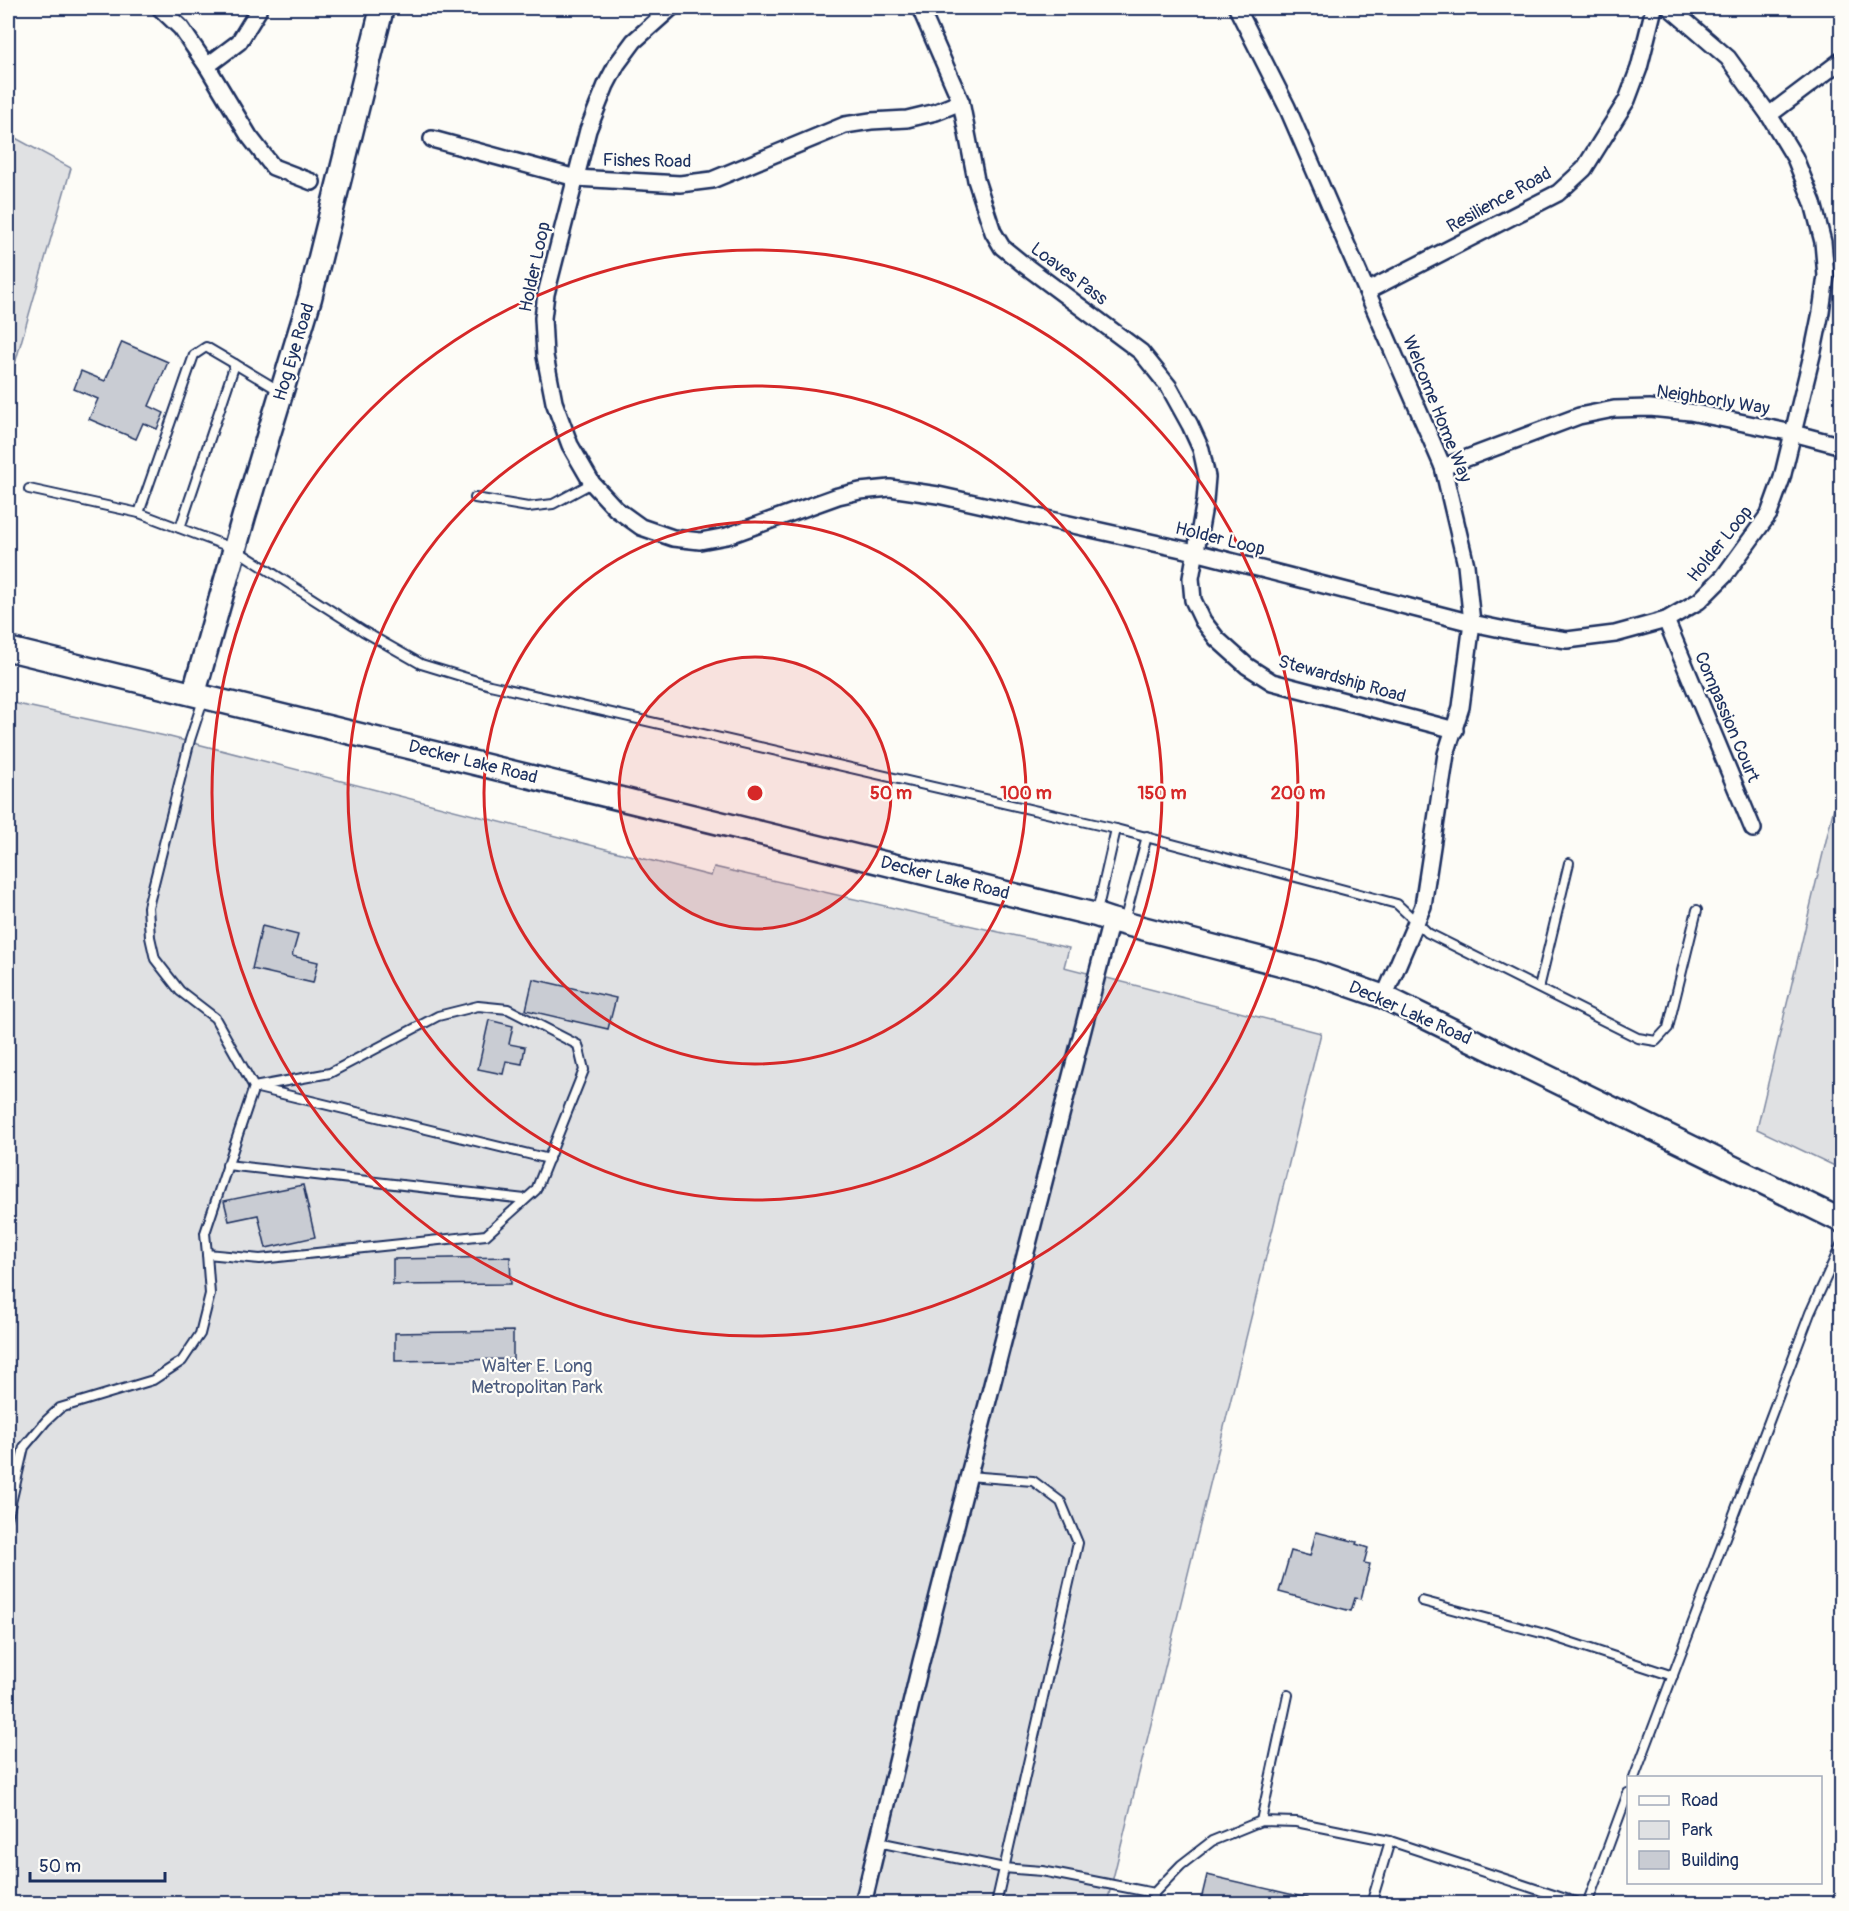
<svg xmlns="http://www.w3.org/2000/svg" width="1849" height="1911" viewBox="0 0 1849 1911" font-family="Pangolin,sans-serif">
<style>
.green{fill:#e0e1e3;stroke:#7e88a0;stroke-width:1.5}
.building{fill:#c9ccd3;stroke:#1b2f5e;stroke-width:1.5}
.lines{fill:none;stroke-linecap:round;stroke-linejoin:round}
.lane-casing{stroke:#1b2f5e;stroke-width:12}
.street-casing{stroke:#1b2f5e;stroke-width:20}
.secondary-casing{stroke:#1b2f5e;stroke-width:27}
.lane{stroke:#fdfcf7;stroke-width:8}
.street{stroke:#fdfcf7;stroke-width:15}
.secondary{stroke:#fdfcf7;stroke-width:22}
.ring{fill:none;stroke:#d62828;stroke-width:3}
.labels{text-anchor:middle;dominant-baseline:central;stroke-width:4.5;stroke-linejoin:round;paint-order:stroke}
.street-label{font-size:18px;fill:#1b2f5e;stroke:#fdfcf7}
.park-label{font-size:18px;fill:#4c5c7f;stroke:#fdfcf7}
.centre{fill:#d62828;stroke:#fdfcf7;stroke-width:3}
.ring-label{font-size:18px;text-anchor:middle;font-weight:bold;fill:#d62828;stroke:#fdfcf7;stroke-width:4.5;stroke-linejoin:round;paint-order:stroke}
</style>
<rect width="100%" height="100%" fill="#fdfcf7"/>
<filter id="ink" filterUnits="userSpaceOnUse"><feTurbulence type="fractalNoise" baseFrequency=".0167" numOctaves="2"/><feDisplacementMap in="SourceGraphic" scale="12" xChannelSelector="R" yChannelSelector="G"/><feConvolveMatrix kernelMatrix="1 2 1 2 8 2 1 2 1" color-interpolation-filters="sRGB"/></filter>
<g filter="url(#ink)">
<g class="green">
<polygon points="8,134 71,168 8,388"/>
<polygon points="8,702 170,737 711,876 714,867 1069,948 1064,967 1321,1033 1107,1903 8,1904"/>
<polygon points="1841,778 1842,1169 1841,1169 1757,1129"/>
</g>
<g class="building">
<polygon points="122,342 168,362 149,406 164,413 157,429 143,423 136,439 89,419 98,399 74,389 81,371 105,381"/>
<polygon points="262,926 298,935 292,956 318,962 313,983 252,969"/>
<polygon points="533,979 616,998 608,1029 526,1010"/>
<polygon points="489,1020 513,1026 509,1044 525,1047 522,1064 506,1061 503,1074 478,1069"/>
<polygon points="303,1185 315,1237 266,1248 258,1215 229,1221 224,1201"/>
<polygon points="510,1257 511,1284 393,1285 393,1259"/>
<polygon points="513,1331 513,1359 395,1361 395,1333"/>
<polygon points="1316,1532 1357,1542 1356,1544 1368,1548 1364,1563 1370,1564 1361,1599 1355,1598 1351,1611 1279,1592 1291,1551 1310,1556"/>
<polygon points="1207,1875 1307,1898 1307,1904 1200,1904"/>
</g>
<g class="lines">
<g class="lane-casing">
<g id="lane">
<polyline points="235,364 206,347 194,355 139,513 235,549 363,631 421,664 490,685 1116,829 1397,904 1428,933 1638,1038 1656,1041 1668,1028 1697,910"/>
<polyline points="29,489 139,513"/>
<polyline points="475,498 528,507 553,504 592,483"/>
<polyline points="180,528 235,364 280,391"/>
<polyline points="203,700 190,740 148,907 150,937 155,959 180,991 215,1018 254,1087 205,1233 207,1254 260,1259 486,1235 536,1190 584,1070 578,1045 508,1009 478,1006 438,1016 330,1073 254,1087"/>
<polyline points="1097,912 1116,829"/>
<polyline points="1124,922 1147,836"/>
<polyline points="1539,988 1569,863"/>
<polyline points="258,1088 549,1159"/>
<polyline points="227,1165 525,1199"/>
<polyline points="968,1476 1033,1481 1061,1502 1078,1543 996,1904"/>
<polyline points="8,1516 24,1447 46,1421 60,1408 153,1380 182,1361 200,1334 210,1294 207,1254"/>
<polyline points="1422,1601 1545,1634 1673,1676"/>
<polyline points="1634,1778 1810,1313 1842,1243"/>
<polyline points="1261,1821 1288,1695"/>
<polyline points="878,1842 1004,1868 1042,1871 1154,1893 1153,1904"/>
<polyline points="1154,1893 1181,1865 1212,1841 1261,1821 1296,1822 1390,1841"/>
<polyline points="1371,1904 1390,1841 1581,1904"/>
<polyline points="1587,1904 1628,1793"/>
</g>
</g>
<g class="street-casing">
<g id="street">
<polyline points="160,8 181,28 207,66 249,136 273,167 312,182"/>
<polyline points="671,8 634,41 617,64 606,85 588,130 546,294 543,318 545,356 554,402 570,445 592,483 616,509 641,527 673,538 700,541 727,536 838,496 860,491 890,488 938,495 1195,552 1472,623 1520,633 1567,640 1615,634 1666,620 1699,601 1724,576 1769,514 1782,478 1813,351 1821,312 1826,276 1823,242 1813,203 1795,158 1769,115 1728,58 1670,8"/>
<polyline points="920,8 961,102 976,180 993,232 1002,247 1023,264 1141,352 1169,387 1190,425 1201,449 1207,477 1205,501 1191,578 1193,600 1203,621 1217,639 1247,666 1272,682 1455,730"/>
<polyline points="1237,8 1287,107 1443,467 1466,565 1472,623 1461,707 1446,754 1423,906 1384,997"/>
<polyline points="207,66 239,42 258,11"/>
<polyline points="1769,115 1842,60"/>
<polyline points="432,139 576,178 680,184 712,180 845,125 871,121 907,119 936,112 961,102"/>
<polyline points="1367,291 1558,193 1584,169 1627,100 1639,68 1654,8"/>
<polyline points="1443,467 1579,416 1614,409 1650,408 1690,412 1793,433 1842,446"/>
<polyline points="1666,620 1753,829"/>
<polyline points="863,1904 921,1662 1111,920"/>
</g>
</g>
<g class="secondary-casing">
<g id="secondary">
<polyline points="8,649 1096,915 1111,920 1312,972 1384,997 1842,1221"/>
<polyline points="194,693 244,516 310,298 382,8"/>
</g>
</g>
<use href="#lane" class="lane"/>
<use href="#street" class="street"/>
<use href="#secondary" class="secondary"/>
</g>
</g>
<circle cx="755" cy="793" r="136" fill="#d62828" fill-opacity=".12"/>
<g class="ring">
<circle cx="755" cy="793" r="136"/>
<circle cx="755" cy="793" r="271"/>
<circle cx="755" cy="793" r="407"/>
<circle cx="755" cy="793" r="543"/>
</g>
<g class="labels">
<g class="street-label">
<text transform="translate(647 161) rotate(1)">Fishes Road</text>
<text transform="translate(1499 200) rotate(-29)">Resilience Road</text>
<text transform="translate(535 267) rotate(-78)">Holder Loop</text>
<text transform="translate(1069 274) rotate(37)">Loaves Pass</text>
<text transform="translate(294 352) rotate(-73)">Hog Eye Road</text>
<text transform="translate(1713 400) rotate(9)">Neighborly Way</text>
<text transform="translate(1437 409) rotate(68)">Welcome Home Way</text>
<text transform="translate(1220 539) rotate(14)">Holder Loop</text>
<text transform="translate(1720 544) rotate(-51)">Holder Loop</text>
<text transform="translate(1342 679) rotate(16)">Stewardship Road</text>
<text transform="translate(1727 717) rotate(67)">Compassion Court</text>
<text transform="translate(473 762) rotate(14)">Decker Lake Road</text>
<text transform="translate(945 878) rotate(14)">Decker Lake Road</text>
<text transform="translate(1410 1013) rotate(24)">Decker Lake Road</text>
</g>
<g class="park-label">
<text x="537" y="1366">Walter E. Long<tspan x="537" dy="21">Metropolitan Park</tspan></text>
</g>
</g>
<circle cx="755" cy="793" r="9" class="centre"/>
<g class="ring-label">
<text x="891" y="799">50 m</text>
<text x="1026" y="799">100 m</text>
<text x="1162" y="799">150 m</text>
<text x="1298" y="799">200 m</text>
</g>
<rect width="1849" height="1911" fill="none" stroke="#fdfcf7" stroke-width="30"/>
<rect x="15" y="15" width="1819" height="1881" fill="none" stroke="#1b2f5e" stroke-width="2" filter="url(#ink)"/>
<rect x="1627" y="1776" width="195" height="108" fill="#fdfcf7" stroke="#a3aaba" stroke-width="1.5"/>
<rect x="1639" y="1796" width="30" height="9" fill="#fdfcf7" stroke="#a3aaba" stroke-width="1.5"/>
<text x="1681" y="1806" font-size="18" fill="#1b2f5e">Road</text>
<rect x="1639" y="1821" width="30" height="18" fill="#e0e1e3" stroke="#a3aaba" stroke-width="1.5"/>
<text x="1681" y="1836" font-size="18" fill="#1b2f5e">Park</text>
<rect x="1639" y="1851" width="30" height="18" fill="#c9ccd3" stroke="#a3aaba" stroke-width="1.5"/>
<text x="1681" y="1866" font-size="18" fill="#1b2f5e">Building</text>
<path d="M30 1872v9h135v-9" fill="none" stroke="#1b2f5e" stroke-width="3"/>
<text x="39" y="1872" font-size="18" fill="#1b2f5e" stroke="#fdfcf7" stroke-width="4.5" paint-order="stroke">50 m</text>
</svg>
